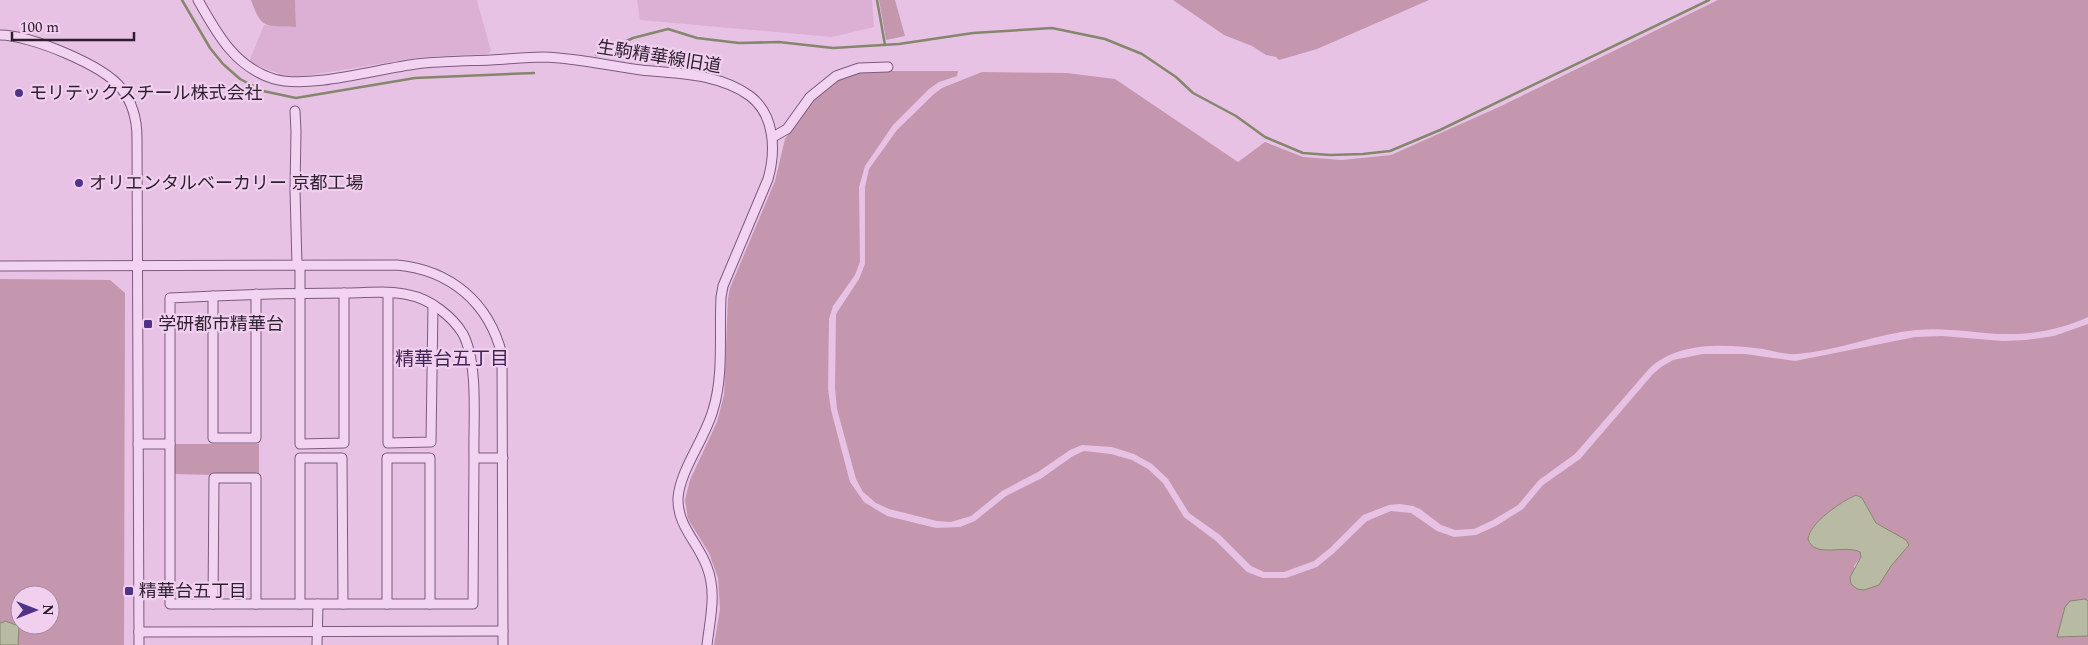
<svg xmlns="http://www.w3.org/2000/svg" width="2088" height="645" viewBox="0 0 2088 645" font-family="Spectral,'Noto Sans JP',serif">
<style>
.farmland{fill:#dcb0d4}
.green{fill:#c497af;fill-rule:evenodd}
.water{fill:#b9baa3;stroke:#84876c}
.lines{fill:none;stroke-linecap:round;stroke-linejoin:round}
.stream{stroke:#84876c;stroke-width:2.5}
.minor-casing{stroke:#7a5b7f;stroke-width:11}
.minor{stroke:#f3d3f2;stroke-width:9}
.poi-dot{fill:#4f3386;stroke:#f0d0ee;stroke-width:2}
.labels{text-anchor:middle;dominant-baseline:central;stroke-width:4.5;stroke-linejoin:round;paint-order:stroke}
.street-label{font-size:18px;fill:#2d1e30;stroke:#f0d0ee}
.poi-label{font-size:18px;fill:#2d1e30;stroke:#f0d0ee;text-anchor:start}
.neighbourhood-label{font-size:19px;fill:#402357;stroke:#f0d0ee}
</style>
<rect width="100%" height="100%" fill="#e7c2e5"/>
<g class="farmland">
<polygon points="295,0 477,0 491,51 487,54 423,57 297,77 283,75 249,62 264,25 296,27"/>
<polygon points="637,0 872,0 874,27 832,37 640,20"/>
</g>
<g class="green">
<path d="M 251,0 L 295,0 L 296,27 C 266,25 262,31 251,0 Z"/>
<polygon points="879,0 895,0 905,36 886,40"/>
<polygon points="1173,0 1429,0 1317,49 1279,60 1276,57 1266,55 1252,46 1224,35"/>
<path d="M 1718,0 L 2088,0 L 2088,317 C 2062,329 2032,335 2003,334 C 1974,333 1945,327 1916,330 C 1876,334 1837,351 1797,354 C 1786,355 1774,351 1763,349 C 1726,344 1676,341 1648,370 L 1575,454 L 1539,480 L 1518,505 L 1493,520 L 1474,529 L 1455,530 L 1441,525 L 1420,509 L 1413,506 L 1400,504 L 1389,505 L 1363,515 L 1330,548 L 1314,561 L 1284,572 L 1264,572 L 1251,566 L 1220,535 L 1189,513 L 1168,479 L 1152,464 L 1134,454 L 1112,447 L 1082,445 L 1070,450 L 1038,472 L 1002,491 L 971,516 L 951,522 L 937,521 L 889,509 L 876,503 L 863,492 L 856,479 L 837,409 L 835,388 L 836,314 L 859,279 L 865,264 L 865,187 L 869,169 L 897,130 L 934,94 L 942,88 L 982,72 L 1067,73 L 1115,79 L 1238,162 L 1265,142 L 1303,157 L 1342,160 L 1391,155 L 1499,107 Z"/>
<path d="M 866,71 L 958,71 L 957,76 L 939,82 L 929,89 L 893,125 L 865,166 L 859,187 L 860,262 L 855,275 L 833,306 L 829,319 L 828,389 L 831,410 L 850,482 L 864,502 L 887,516 L 936,528 L 960,527 L 975,521 L 1006,496 L 1042,478 L 1073,456 L 1084,451 L 1111,454 L 1132,460 L 1148,469 L 1163,483 L 1184,517 L 1216,541 L 1247,572 L 1263,578 L 1286,578 L 1317,567 L 1334,553 L 1367,521 L 1391,511 L 1411,513 L 1437,531 L 1454,537 L 1476,535 L 1496,526 L 1523,509 L 1543,485 L 1580,459 L 1653,374 L 1661,367 L 1673,360 L 1703,354 L 1745,354 L 1795,361 L 1915,337 L 1942,336 L 2003,341 L 2026,340 L 2054,336 L 2088,324 L 2088,601 L 2084,599 L 2057,637 L 2088,636 L 2088,645 L 714,645 L 720,609 L 718,578 L 709,553 L 688,519 L 685,500 L 690,480 L 717,422 L 724,395 L 728,298 L 730,288 L 775,181 L 785,139 L 814,97 L 841,78 ZM 1856,495 L 1862,498 L 1876,523 L 1906,540 L 1909,545 L 1891,566 L 1879,585 L 1861,590 L 1854,566 L 1861,557 L 1860,552 C 1844,544 1820,558 1808,541 C 1807,524 1842,501 1856,495 Z"/>
<path d="M 0,279 L 110,280 L 125,293 L 124,645 L 0,645 ZM 20,595 L 50,595 L 50,625 L 20,625 Z"/>
<polygon points="172,444 259,444 259,476 172,474"/>
</g>
<g class="water">
<path d="M 1856,495 L 1862,498 L 1876,523 L 1906,540 L 1909,545 L 1891,566 L 1879,585 L 1864,590 L 1857,589 L 1851,584 L 1850,577 L 1861,557 L 1860,552 C 1845,544 1814,559 1808,539 C 1810,522 1841,502 1856,495 Z"/>
<polygon points="2085,599 2088,601 2088,636 2057,637 2065,607 2070,601"/>
<polygon points="5,621 19,626 18,645 0,645 0,622 2,623"/>
</g>
<g class="lines">
<g class="stream">
<polyline points="182,0 210,48 223,64 240,79 263,91 296,98 415,78 534,73"/>
<polyline points="877,0 885,45"/>
<polyline points="596,55 633,38 668,29 697,38 739,43 779,42 833,48 899,44 973,33 1052,28 1105,39 1142,54 1176,77 1193,93 1236,116 1265,137 1303,153 1330,155 1363,154 1390,151 1440,130 1709,0"/>
</g>
<g class="minor-casing">
<g id="minor">
<path d="M 198,0 C 217,34 235,67 274,79 C 310,89 377,69 416,64 C 441,61 466,61 491,60 C 509,59 527,57 544,57 C 577,58 609,66 641,70 C 677,74 719,73 750,96 C 775,115 776,151 768,179 L 723,286 L 721,297 C 719,334 724,375 713,410 C 705,439 680,470 678,498 C 677,526 698,542 707,567 C 717,593 710,618 707,645"/>
<path d="M 0,35 C 30,35 103,65 121,88 C 133,103 137,120 137,138 L 139,645"/>
<polyline points="295,111 296,131 295,190 297,265"/>
<polyline points="773,137 787,129 810,97 836,76 859,68 888,67"/>
<polyline points="300,265 300,444 344,443 344,293"/>
<path d="M 0,266 L 397,265 C 450,270 489,302 502,355 L 503,645"/>
<polyline points="388,293 388,443 431,442 433,305"/>
<polyline points="213,296 213,438 256,438 256,294"/>
<polyline points="138,444 170,444"/>
<path d="M 474,458 C 473,423 479,365 463,334 C 452,316 430,299 409,295 C 390,290 367,293 348,293 C 289,293 229,295 170,298 L 170,604 L 473,604 L 474,458 L 503,458"/>
<polyline points="213,604 214,478 256,478 256,604"/>
<polyline points="300,604 300,458 342,458 343,604"/>
<polyline points="387,604 387,458 430,458 430,604"/>
<polyline points="139,632 503,631"/>
<polyline points="317,645 318,604"/>
</g>
</g>
<use href="#minor" class="minor"/>
</g>
<g class="poi-dot">
<circle cx="19" cy="93" r="5"/>
<circle cx="79" cy="183" r="5"/>
<rect x="143" y="319" width="10" height="10" rx="2.5"/>
<rect x="124" y="586" width="10" height="10" rx="2.5"/>
</g>
<g class="labels">
<g class="street-label">
<text transform="translate(659 57) rotate(9)">生駒精華線旧道</text>
</g>
<g class="poi-label">
<text x="29" y="93">モリテックスチール株式会社</text>
<text x="89" y="183">オリエンタルベーカリー 京都工場</text>
<text x="158" y="324">学研都市精華台</text>
<text x="139" y="591">精華台五丁目</text>
</g>
<g class="neighbourhood-label">
<text x="452" y="359">精華台五丁目</text>
</g>
</g>
<g transform="translate(35 610) rotate(90)"><circle r="24" fill="#f0d0ee" stroke="#a289a2"/>
<path d="M0-4L9 19L0 12L-9 19Z" fill="#4f3386"/>
<text y="-8" font-size="14" font-weight="bold" text-anchor="middle" fill="#2d1e30">N</text>
</g>
<path d="M12 32v8h122v-8" fill="none" stroke="#2d1e30" stroke-width="2.5"/>
<text x="20" y="32" font-size="15" fill="#2d1e30" stroke="#f0d0ee" stroke-width="4" paint-order="stroke">100 m</text>
</svg>
